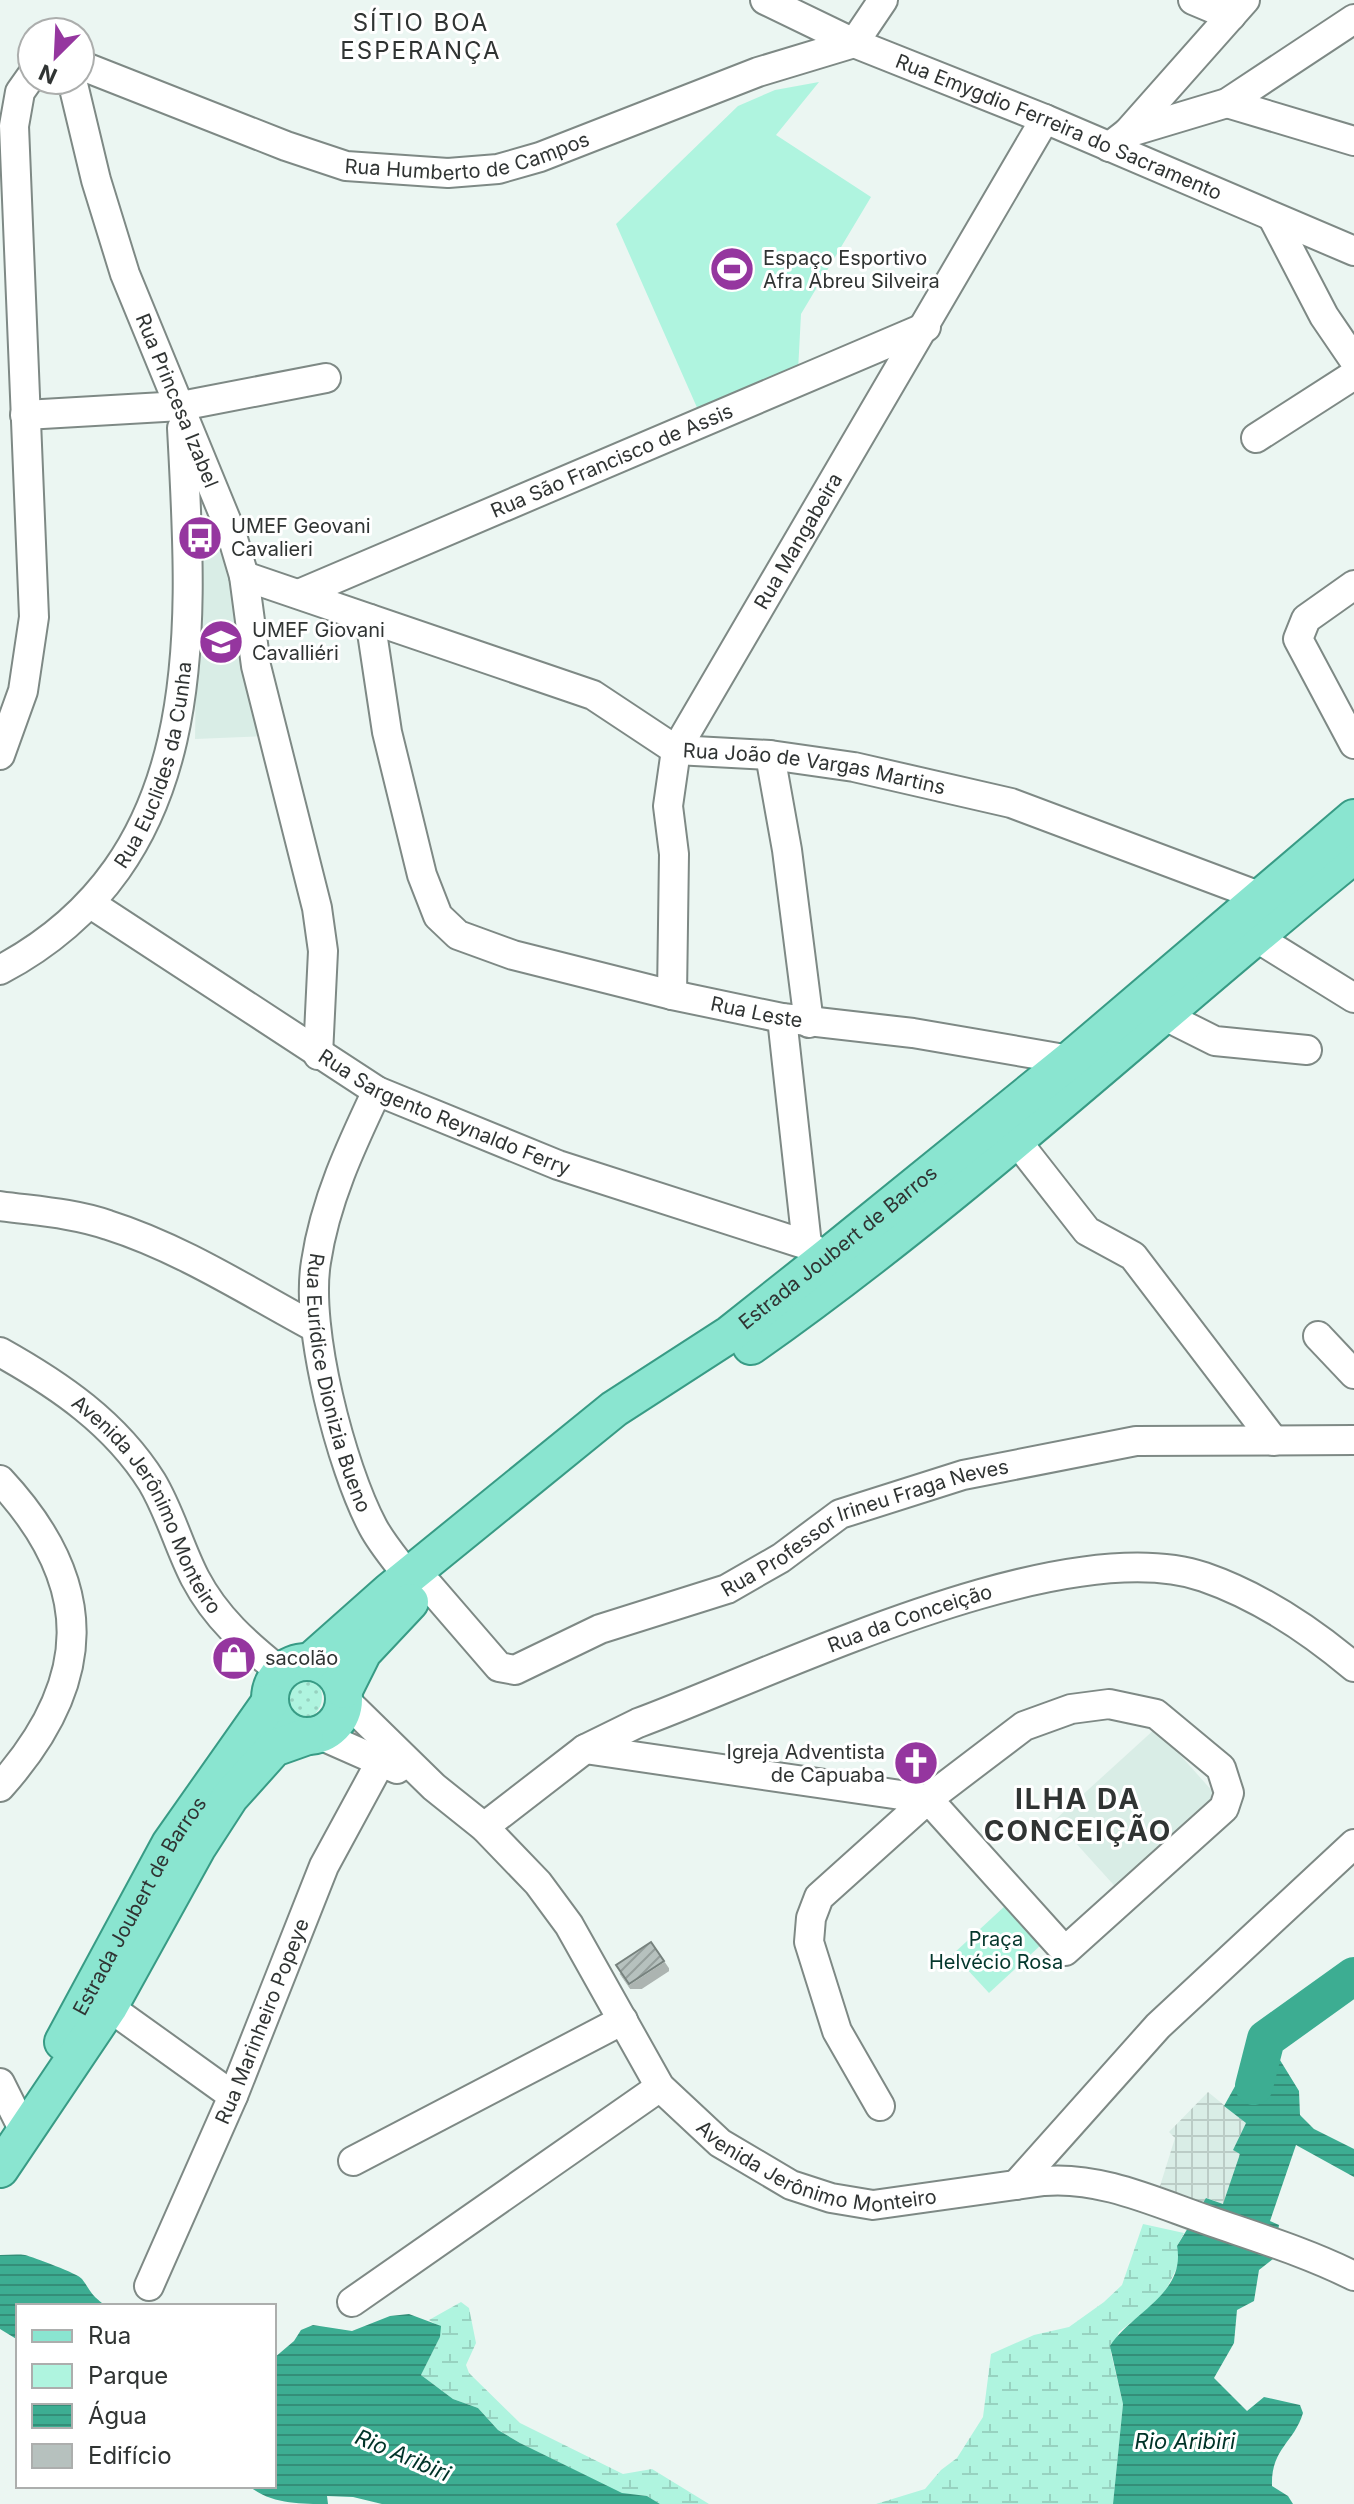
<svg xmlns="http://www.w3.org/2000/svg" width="1354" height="2504" viewBox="0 0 1354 2504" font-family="Inter,sans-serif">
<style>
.built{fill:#d9ede6}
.industrial{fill:url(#industrial-grid)}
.green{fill:#aff4df}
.wetland{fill:url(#wetland-marsh)}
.garden{fill:url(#garden-dots)}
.water{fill:url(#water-rules)}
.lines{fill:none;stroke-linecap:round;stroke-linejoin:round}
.river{stroke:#3dad92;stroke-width:38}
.building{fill:url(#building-hatch);stroke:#77827e;stroke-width:2;filter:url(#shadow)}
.minor-casing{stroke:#7e8985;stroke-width:32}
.major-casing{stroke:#389b85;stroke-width:40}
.minor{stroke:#fff;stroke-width:28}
.major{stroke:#8ae5d0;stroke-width:36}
.labels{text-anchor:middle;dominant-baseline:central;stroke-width:6;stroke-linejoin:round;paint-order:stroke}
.street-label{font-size:20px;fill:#303433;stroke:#fff}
.poi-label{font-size:20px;fill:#303433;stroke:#fff;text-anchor:start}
.park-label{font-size:20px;fill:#03372c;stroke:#fff}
.water-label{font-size:22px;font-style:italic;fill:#003328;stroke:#fff}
.quarter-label{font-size:24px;letter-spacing:2px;fill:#303433;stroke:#fff}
.district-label{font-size:28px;font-weight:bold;letter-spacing:2px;fill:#303433;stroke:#fff}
</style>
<defs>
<pattern id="industrial-grid" width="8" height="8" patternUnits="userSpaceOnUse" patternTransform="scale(2)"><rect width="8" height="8" fill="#d9ede6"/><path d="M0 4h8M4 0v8" fill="none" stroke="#bbccc6"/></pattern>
<pattern id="wetland-marsh" width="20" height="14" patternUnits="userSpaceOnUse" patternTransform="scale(2)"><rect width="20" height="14" fill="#aff4df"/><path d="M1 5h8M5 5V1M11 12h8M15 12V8" fill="none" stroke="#97d2c0"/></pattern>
<pattern id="garden-dots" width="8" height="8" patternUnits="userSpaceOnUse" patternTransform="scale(2)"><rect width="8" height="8" fill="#aff4df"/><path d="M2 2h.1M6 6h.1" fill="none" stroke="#97d2c0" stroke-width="1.8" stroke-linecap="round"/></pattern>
<pattern id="water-rules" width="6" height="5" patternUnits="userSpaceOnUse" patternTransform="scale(2)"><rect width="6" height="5" fill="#3dad92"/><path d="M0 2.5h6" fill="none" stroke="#348e78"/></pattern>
<pattern id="building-hatch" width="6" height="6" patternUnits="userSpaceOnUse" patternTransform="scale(2)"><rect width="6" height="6" fill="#b6c1be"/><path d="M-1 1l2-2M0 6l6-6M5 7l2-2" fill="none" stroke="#949e9b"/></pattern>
<filter id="shadow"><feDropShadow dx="5" dy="9" stdDeviation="0" flood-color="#0004"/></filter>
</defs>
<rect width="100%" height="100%" fill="#ebf6f2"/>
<g class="built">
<polygon points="227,546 265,736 195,739 198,549"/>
<polygon points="1156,1728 1222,1802 1121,1893 1055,1820"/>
</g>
<polygon class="industrial" points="1208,2092 1246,2123 1233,2150 1240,2153 1270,2221 1207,2198 1204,2203 1160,2186 1175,2138 1169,2132"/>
<g class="green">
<polygon points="819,82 776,135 871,197 801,314 798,371 699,412 616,224 738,106 775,90"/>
<polygon points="1006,1905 1042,1944 989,1993 953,1954"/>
</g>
<g class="wetland">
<polygon points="1143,2224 1184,2233 1177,2246 1180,2261 1168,2286 1158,2301 1119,2332 1111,2353 1123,2404 1113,2504 876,2504 925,2489 941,2470 957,2458 983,2417 991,2354 1034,2335 1069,2327 1104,2302 1122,2285"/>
<polygon points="461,2302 469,2308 476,2343 466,2365 469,2373 520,2423 623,2474 652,2469 709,2504 660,2504 647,2496 622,2494 520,2443 498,2430 478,2408 453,2399 421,2375 440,2337 440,2327 429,2320"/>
</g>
<circle class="garden" cx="298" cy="1697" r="24"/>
<g class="water">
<path d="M 1264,2034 L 1299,2091 L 1300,2115 L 1314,2129 L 1354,2149 L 1354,2177 L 1296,2145 L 1270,2221 L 1279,2225 L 1273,2259 L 1259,2270 L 1254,2301 L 1237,2310 L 1234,2343 L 1214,2378 L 1247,2411 L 1264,2397 L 1300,2405 L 1303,2413 C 1294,2443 1271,2448 1272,2486 L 1288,2496 L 1293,2504 L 1113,2504 L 1123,2404 L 1110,2346 C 1132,2312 1186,2294 1177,2246 L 1206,2198 L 1223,2204 L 1240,2154 L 1233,2150 L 1246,2123 L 1224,2106 Z"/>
<path d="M 0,2255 C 8,2255 17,2254 25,2255 C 33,2257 79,2274 82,2279 C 93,2294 89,2293 106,2306 L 18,2306 L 18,2340 L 0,2329 Z"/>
<path d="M 409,2314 L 441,2326 L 440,2337 L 421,2375 L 453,2399 L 478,2408 L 498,2430 L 520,2443 L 622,2493 L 647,2496 L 660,2504 L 382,2504 L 353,2497 L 327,2496 L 328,2504 C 300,2504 271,2504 249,2486 L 274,2486 L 274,2358 L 294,2341 L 301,2330 L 313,2325 L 352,2331 L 390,2316 Z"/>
</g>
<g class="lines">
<polyline class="river" points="1254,2086 1266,2039 1354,1976"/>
</g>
<polygon class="building" points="651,1942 664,1961 629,1984 616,1965"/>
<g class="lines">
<g class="minor-casing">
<g id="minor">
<path id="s1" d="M 765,0 L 854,43 L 1045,119 L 1354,251"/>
<polyline points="1193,0 1231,16"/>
<polyline points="854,43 883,0"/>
<path id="s2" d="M 80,65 L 286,146 L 346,166 L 448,173 L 498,169 L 540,157 L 758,72 L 854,43"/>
<path id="s3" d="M 72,80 L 96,180 L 125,274 L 231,532 L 244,576 L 256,666 L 317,908 L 323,951 L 318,1055"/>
<polyline points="1227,103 1354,141"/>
<polyline points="1128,132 1245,0"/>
<polyline points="1109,147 1127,133 1227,103 1354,19"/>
<polyline points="1273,218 1324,316 1354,360"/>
<polyline points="25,415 181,406 326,378"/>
<polyline points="1256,438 1354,375"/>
<path id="s4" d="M 244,576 L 593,695 L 676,750 L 770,755 L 854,767 L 1011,803 L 1259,896"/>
<polyline points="1354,585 1306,619 1298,639 1354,744"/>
<path id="s5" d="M 299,594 L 926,327"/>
<path id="s6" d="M 370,619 L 387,732 L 422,875 L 438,916 L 458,935 L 513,955 L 672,995 L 782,1018 L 913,1033 L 1070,1060"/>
<polyline points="0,755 23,691 34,617 14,126 20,92 32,75"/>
<polyline points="770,755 787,850 809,1023"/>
<path id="s7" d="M 91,904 L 377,1091 L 558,1165 L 807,1245 L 827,1257"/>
<polyline points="1254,936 1354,998"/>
<path id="s8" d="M 0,970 C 210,858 193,632 182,428"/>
<path id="s9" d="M 672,995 L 674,854 L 668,806 L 676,750 L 1045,119"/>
<polyline points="1163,1015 1215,1041 1307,1050"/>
<polyline points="782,1018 807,1245"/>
<path id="s10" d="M 377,1091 C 351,1146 325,1201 316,1262 C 305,1328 341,1467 373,1527 C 382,1544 396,1560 408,1576"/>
<polyline points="1015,1139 1087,1231 1133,1256 1274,1441"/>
<path d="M 0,1206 C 36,1211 73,1213 108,1225 C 181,1248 249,1292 316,1328"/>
<polyline points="1318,1336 1354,1374"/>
<path id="s11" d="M 0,1352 C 59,1385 115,1423 152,1482 C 170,1512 179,1547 195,1578 C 216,1618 246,1644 281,1672"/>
<path d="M 0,1480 C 97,1584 94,1682 0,1787"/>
<path id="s12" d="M 429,1586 L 499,1667 L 515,1670 L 600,1629 L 727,1589 L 781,1558 L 840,1514 L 963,1475 L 1136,1441 L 1354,1440"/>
<path id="s13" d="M 345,1700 L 434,1787 L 484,1827 L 538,1883 L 569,1925 L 660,2087 L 720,2143 L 791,2185 L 831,2198 L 873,2205 L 1044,2181 C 1101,2176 1157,2203 1210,2221 C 1259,2238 1308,2253 1354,2276"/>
<polyline points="320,1735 397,1769"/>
<polyline points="585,1749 928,1799 1065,1951 1224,1808 1229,1793 1221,1768 1156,1714 1109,1704 1071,1709 1024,1726 928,1799 819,1897 811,1918 809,1942 837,2031 880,2106"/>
<path id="s14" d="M 484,1827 L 585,1749 L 638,1723 C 776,1672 1064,1529 1204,1577 C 1259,1596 1310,1630 1354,1667"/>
<polyline points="109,2007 233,2096"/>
<polyline points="0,2083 25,2133"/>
<polyline points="353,2161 623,2020"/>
<polyline points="1016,2185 1158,2026 1354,1844"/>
<path id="s15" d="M 149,2286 L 233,2096 L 324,1866 L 381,1761"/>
<polyline points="352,2302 660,2087"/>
</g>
</g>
<g class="major-casing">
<g id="major">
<path d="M 751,1346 C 963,1197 1153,1018 1354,855"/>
<circle cx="307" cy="1699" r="37"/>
<path id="s16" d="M 310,1662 L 390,1591 L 614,1409 L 730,1334 L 827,1257 L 1070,1060 L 1354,818"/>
<polyline points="344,1690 363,1652 410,1602"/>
<path id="s17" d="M 63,2042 L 170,1844 L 270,1702"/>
<polyline points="0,2169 109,2007 197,1848 230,1797 274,1748 305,1737"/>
</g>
</g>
<use href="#minor" class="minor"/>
<use href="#major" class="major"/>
</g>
<defs>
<g id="stadium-disc" transform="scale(2.3)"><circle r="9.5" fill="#95369f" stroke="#fff"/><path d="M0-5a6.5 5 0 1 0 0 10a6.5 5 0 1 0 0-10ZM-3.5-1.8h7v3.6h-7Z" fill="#fff"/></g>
<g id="bus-disc" transform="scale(2.3)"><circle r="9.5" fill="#95369f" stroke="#fff"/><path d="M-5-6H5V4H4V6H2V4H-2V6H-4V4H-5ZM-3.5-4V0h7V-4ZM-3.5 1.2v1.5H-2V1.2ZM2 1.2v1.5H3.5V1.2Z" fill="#fff"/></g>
<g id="school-disc" transform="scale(2.3)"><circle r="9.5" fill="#95369f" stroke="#fff"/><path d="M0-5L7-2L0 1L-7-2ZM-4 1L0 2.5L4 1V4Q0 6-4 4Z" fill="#fff"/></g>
<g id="shop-disc" transform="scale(2.3)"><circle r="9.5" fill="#95369f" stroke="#fff"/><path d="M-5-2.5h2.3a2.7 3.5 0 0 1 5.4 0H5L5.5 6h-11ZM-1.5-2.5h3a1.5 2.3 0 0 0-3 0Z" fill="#fff"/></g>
<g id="church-disc" transform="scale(2.3)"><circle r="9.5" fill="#95369f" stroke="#fff"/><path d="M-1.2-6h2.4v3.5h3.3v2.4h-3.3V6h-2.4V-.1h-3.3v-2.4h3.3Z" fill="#fff"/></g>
</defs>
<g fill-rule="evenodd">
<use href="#stadium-disc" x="732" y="269"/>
<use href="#bus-disc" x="200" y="538"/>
<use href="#school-disc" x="221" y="642"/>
<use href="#shop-disc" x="234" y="1658"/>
<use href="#church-disc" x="916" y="1763"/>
</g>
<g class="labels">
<g class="street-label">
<text stroke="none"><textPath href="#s1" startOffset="320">Rua Emygdio Ferreira do Sacramento</textPath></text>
<text stroke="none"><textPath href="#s2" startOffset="408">Rua Humberto de Campos</textPath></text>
<text stroke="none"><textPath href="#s3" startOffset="338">Rua Princesa Izabel</textPath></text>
<text stroke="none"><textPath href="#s5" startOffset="340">Rua São Francisco de Assis</textPath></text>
<text stroke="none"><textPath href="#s9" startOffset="488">Rua Mangabeira</textPath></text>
<text stroke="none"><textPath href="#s8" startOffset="268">Rua Euclides da Cunha</textPath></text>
<text stroke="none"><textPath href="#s4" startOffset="608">Rua João de Vargas Martins</textPath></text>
<text stroke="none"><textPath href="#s6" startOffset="642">Rua Leste</textPath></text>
<text stroke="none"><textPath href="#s7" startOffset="412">Rua Sargento Reynaldo Ferry</textPath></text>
<text stroke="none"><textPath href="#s16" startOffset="672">Estrada Joubert de Barros</textPath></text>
<text stroke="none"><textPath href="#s10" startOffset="306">Rua Eurídice Dionizia Bueno</textPath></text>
<text stroke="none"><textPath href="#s11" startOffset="218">Avenida Jerônimo Monteiro</textPath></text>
<text stroke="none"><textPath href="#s12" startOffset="504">Rua Professor Irineu Fraga Neves</textPath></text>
<text stroke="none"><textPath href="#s14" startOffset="478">Rua da Conceição</textPath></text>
<text stroke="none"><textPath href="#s17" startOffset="156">Estrada Joubert de Barros</textPath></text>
<text stroke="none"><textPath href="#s15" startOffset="288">Rua Marinheiro Popeye</textPath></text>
<text stroke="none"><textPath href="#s13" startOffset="688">Avenida Jerônimo Monteiro</textPath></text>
</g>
<g class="poi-label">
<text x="763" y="258">Espaço Esportivo<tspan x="763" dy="23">Afra Abreu Silveira</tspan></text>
<text x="231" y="526">UMEF Geovani<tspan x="231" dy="23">Cavalieri</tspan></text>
<text x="252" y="630">UMEF Giovani<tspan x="252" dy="23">Cavalliéri</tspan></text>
<text x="265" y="1658">sacolão</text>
<text x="885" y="1752" text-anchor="end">Igreja Adventista<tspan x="885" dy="23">de Capuaba</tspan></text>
</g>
<g class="park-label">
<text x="996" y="1939">Praça<tspan x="996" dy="23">Helvécio Rosa</tspan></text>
</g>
<g class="water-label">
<text x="1185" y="2441">Rio Aribiri</text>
<text transform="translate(403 2455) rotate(23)">Rio Aribiri</text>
</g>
<g class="quarter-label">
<text x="421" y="22">SÍTIO BOA<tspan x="421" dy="28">ESPERANÇA</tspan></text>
</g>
<g class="district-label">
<text x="1078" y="1799">ILHA DA<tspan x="1078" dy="32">CONCEIÇÃO</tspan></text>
</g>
</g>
<rect x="16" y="2304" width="260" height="184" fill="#ffffff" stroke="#acaead" stroke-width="2"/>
<rect x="32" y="2330" width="40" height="12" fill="#8ae5d0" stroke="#acaead" stroke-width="2"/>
<text x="88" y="2344" font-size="24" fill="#303433">Rua</text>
<rect x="32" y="2364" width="40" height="24" fill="#aff4df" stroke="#acaead" stroke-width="2"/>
<text x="88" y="2384" font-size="24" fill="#303433">Parque</text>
<rect x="32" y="2404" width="40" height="24" fill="url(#water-rules)" stroke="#acaead" stroke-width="2"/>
<text x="88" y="2424" font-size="24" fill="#303433">Água</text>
<rect x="32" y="2444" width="40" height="24" fill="#b6c1be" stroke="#acaead" stroke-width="2"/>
<text x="88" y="2464" font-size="24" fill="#303433">Edifício</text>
<g transform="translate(56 56) rotate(204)"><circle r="38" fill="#ffffff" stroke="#acaead" stroke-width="2"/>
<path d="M0-6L14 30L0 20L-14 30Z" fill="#95369f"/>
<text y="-12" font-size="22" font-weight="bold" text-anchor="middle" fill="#303433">N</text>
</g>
</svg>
